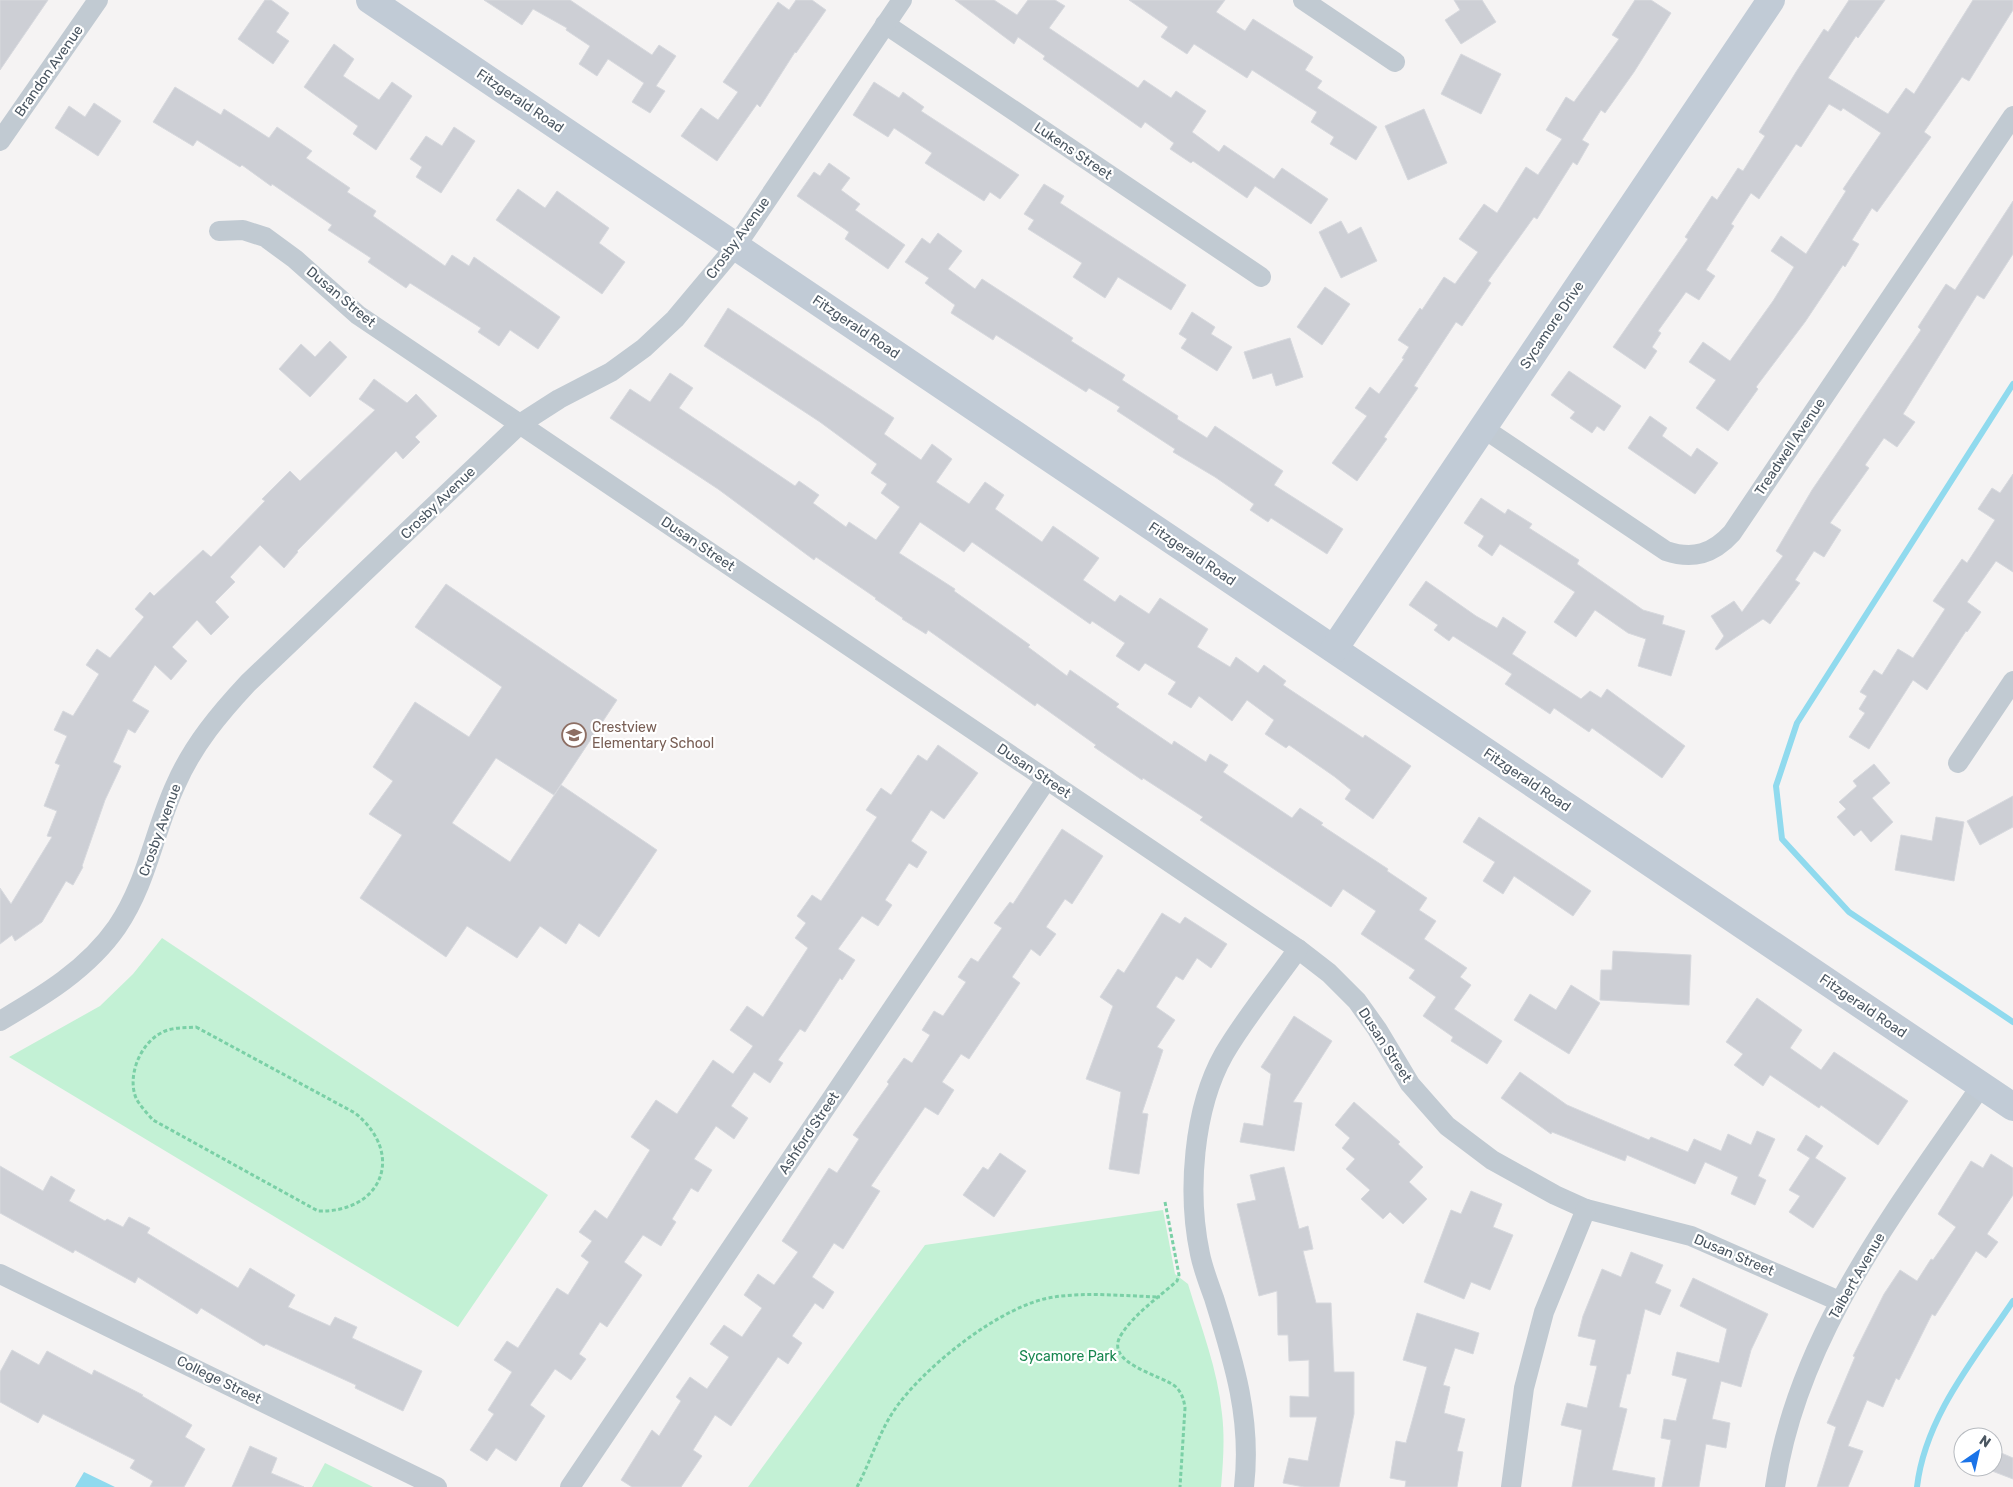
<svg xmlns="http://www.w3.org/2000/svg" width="2013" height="1487" viewBox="0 0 2013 1487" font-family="Rubik,sans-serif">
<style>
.green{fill:#c3f1d5}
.water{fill:#90daee}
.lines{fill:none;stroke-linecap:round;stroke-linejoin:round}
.stream{stroke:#90daee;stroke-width:6}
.building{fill:#cdcfd5;stroke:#d7d9de}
.path{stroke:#7ad0a6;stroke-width:3;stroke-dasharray:4 2.5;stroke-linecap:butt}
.street{stroke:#c1cad2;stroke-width:20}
.secondary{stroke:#c1cbd6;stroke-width:28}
.labels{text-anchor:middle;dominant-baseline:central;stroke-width:4.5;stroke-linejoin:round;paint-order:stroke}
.street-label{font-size:14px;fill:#4a5661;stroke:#fff}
.education-label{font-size:14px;fill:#785e54;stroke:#fff;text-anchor:start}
.park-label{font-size:14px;fill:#17864f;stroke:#fff}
</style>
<rect width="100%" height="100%" fill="#f5f3f3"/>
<g class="green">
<polygon points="162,938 548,1195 458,1327 9,1057 100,1006 133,974"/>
<path d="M 1163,1210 L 1175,1274 L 1188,1284 C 1201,1327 1218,1370 1222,1414 C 1225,1439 1223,1463 1221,1487 L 748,1487 L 925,1245 Z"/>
<polygon points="325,1463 373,1487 312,1487"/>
</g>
<polygon class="water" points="84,1472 115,1487 75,1487"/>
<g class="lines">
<g class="stream">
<polyline points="2013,384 1797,723 1776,786 1782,839 1849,912 2013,1022"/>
<path d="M 1917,1487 C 1925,1417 1975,1358 2013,1301"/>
</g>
</g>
<g class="building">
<polygon points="0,0 48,0 0,70"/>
<polygon points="265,0 271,0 289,13 276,32 289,41 273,64 238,39"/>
<polygon points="484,0 570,0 652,55 659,45 676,56 656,86 665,91 650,113 632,102 644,83 608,59 597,76 579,64 590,46 566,30 567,28 533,9 522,25"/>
<polygon points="796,0 812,0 826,10 796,53 795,52 760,107 757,104 717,161 681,136 701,108 718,120 738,92 723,82 778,2 789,10"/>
<polygon points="955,0 994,0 1017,15 1028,0 1055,0 1065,6 1049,28 1138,88 1144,80 1171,98 1176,91 1206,111 1192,132 1219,152 1224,145 1274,179 1282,168 1328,199 1311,224 1255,186 1247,198 1193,161 1191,163 1170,149 1174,143 1145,122 1141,128 1043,59 1045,56 1018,37 1014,44"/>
<polygon points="1129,0 1225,0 1216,12 1245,31 1253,19 1313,57 1305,70 1322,81 1317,88 1377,127 1356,160 1330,144 1334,137 1311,122 1317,112 1252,70 1247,78 1194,44 1187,54 1161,37 1168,27"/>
<polygon points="1454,0 1482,0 1496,22 1461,44 1445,20 1460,10"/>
<polygon points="1635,0 1651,0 1671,13 1634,72 1605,113 1601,110 1582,140 1589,144 1577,165 1573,162 1537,219 1534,217 1488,281 1491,283 1462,326 1456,322 1414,386 1418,388 1384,437 1387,439 1357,481 1332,463 1367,416 1355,408 1370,387 1379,394 1404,359 1402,358 1409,347 1398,340 1420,308 1422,310 1444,277 1455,284 1478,252 1459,239 1484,204 1497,213 1526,167 1538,175 1562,139 1546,130 1566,97 1574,102 1619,39 1612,35"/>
<polygon points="1849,0 1885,0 1858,38 1856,36 1828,78 1888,114 1906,88 1914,94 1973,0 2013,0 2013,10 1969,81 1962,77 1924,132 1931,137 1918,155 1877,212 1872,208 1852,240 1859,244 1845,267 1843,265 1805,322 1756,387 1758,389 1728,431 1696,408 1716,380 1689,362 1703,342 1730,361 1773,301 1794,267 1771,251 1781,236 1806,254 1846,191 1843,189 1881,133 1843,108 1841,111 1829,104 1801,147 1796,144 1759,199 1751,193 1731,224 1734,226 1706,270 1715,276 1699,300 1686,292 1658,331 1661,333 1652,347 1657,351 1645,369 1613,347 1688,239 1685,237 1712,196 1717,200 1738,168 1743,171 1765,136 1759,132 1796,72 1824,29 1828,32"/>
<polygon points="334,44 354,59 343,76 379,100 392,82 412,96 376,150 353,134 358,126 304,87"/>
<polygon points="1461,54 1501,74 1481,114 1441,94"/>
<polygon points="874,82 899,98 903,92 924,107 921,111 1019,175 1000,199 990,192 984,201 925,163 932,153 894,128 888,137 853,115"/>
<polygon points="175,87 221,115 224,109 269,138 277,127 312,151 306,158 350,188 347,192 376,211 373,216 445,266 452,255 469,266 474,257 560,317 538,349 510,330 499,346 478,332 481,328 410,283 406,288 368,262 371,258 328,230 332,225 272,184 271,186 242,165 240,167 197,140 193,146 153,122"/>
<polygon points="94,103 121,121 98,156 55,128 69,106 85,117"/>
<polygon points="1424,109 1447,163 1408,180 1385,126"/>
<polygon points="454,127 475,141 441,193 416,177 422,167 410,159 426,136 442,146"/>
<polygon points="829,163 850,178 841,190 860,204 855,210 905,245 888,269 845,239 849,232 797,196 814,172 820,176"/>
<polygon points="1044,184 1064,196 1060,203 1186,285 1171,310 1118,277 1105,298 1073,277 1082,263 1028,229 1034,220 1024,214"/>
<polygon points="518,189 545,208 557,191 609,228 599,243 625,262 602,294 496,220"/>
<polygon points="2013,201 2013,254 1984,299 1977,295 1903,414 1915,422 1897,447 1884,438 1865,465 1869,468 1830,523 1841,530 1824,557 1814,551 1795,580 1800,583 1770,624 1763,619 1717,650 1715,649 1724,636 1711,616 1734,601 1742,612 1783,556 1776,551 1812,490 1921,330 1918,327 1946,284 1955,290"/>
<polygon points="1341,221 1348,234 1361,227 1377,261 1341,278 1319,232"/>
<polygon points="938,233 962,251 948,269 975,289 982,279 1073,338 1071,341 1125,375 1122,380 1178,416 1177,419 1207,438 1215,426 1283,471 1274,485 1343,529 1327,554 1271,518 1268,522 1250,510 1254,504 1215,477 1173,452 1175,449 1117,411 1120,407 1089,388 1086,392 996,335 993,340 951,313 955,305 925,283 929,278 905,262 922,238 930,244"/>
<polygon points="1325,287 1350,304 1322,345 1297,327"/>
<polygon points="728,308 894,418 884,434 921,460 932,444 952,459 936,482 969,504 985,482 1004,495 995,509 1042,542 1053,526 1099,558 1083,580 1115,602 1120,595 1149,614 1160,598 1208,629 1197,647 1230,667 1236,657 1258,673 1264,665 1286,681 1283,685 1363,738 1365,735 1411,766 1373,819 1345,799 1351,790 1335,777 1289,745 1286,748 1265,734 1274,720 1247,700 1232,721 1199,696 1191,708 1168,694 1176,682 1145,663 1139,671 1116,656 1125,643 1092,621 1090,624 972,542 964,552 920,522 899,553 955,589 954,591 1030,645 1028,647 1067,676 1070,670 1119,704 1116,707 1172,745 1174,741 1206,762 1210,754 1228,765 1223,772 1292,818 1300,808 1323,823 1321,825 1388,869 1387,871 1427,898 1419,910 1436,921 1424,939 1467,968 1460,977 1471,985 1454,1009 1502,1041 1487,1064 1451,1041 1453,1037 1423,1016 1436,997 1409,978 1415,970 1361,934 1376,911 1343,889 1331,907 1200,820 1203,817 1143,778 1142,780 1094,747 1096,745 1037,703 1035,706 928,630 926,634 902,619 903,618 875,599 876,598 816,557 814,560 718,489 610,418 630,389 650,402 670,373 693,388 679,408 795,486 799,481 819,495 813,503 846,527 849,522 876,540 900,507 881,493 887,484 871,473 877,464 820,422 704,346"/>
<polygon points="1192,312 1215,327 1211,334 1232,347 1217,371 1181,348 1187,339 1179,334"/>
<polygon points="1290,338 1303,377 1276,386 1272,373 1253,379 1244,352"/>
<polygon points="330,341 347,357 310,397 279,369 301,344 315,357"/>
<polygon points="1569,371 1621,406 1604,431 1597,426 1592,433 1570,418 1575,412 1551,395"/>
<polygon points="374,379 407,403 416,394 437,416 415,437 420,442 403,459 396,451 297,551 298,552 284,568 260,545 230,577 235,582 215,602 229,617 211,635 197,620 172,647 187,661 171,680 155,665 132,701 149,711 135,733 128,729 113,762 121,766 105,800 82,866 83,867 73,885 66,881 42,922 15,941 12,935 0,944 0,888 11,904 52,837 47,836 57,811 44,806 60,765 55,763 67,736 54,730 63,711 73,716 99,674 86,665 97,649 110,658 144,617 135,609 150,592 154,596 203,550 211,557 265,501 262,499 290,471 300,481 375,410 359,399"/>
<polygon points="1650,416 1667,428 1662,436 1691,457 1697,448 1718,463 1695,494 1628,448"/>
<polygon points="2013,474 2013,572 1996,561 1967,602 1981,612 1967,632 1966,631 1927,690 1913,680 1869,749 1849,737 1865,713 1859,709 1867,696 1860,692 1874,670 1882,675 1898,649 1913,658 1945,609 1933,601 1962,559 1967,563 1995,520 1978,509 1992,488 2000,493"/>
<polygon points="1481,498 1505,514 1508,509 1532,524 1529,528 1579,560 1577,564 1643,610 1664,616 1662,624 1685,631 1671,676 1638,666 1646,639 1628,633 1595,610 1576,637 1554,622 1575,592 1500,544 1492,556 1478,546 1484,536 1464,523"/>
<polygon points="1426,581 1476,616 1497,628 1503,617 1526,632 1512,654 1581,699 1590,691 1601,698 1607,689 1685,746 1662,778 1592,728 1589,732 1554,708 1550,714 1505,684 1512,674 1453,636 1449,641 1434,630 1438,625 1409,605"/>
<polygon points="446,584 617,700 554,795 496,758 452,823 510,862 561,785 657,850 599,937 579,923 566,944 540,926 517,958 467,926 446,957 360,898 402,835 369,814 393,781 373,767 415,702 469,737 502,687 415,627"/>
<polygon points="938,745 978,773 944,819 931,810 911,841 927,852 917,868 909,863 885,900 892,905 878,926 862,916 838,949 855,960 842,980 840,978 805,1032 800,1029 778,1060 783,1063 770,1083 754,1072 731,1106 748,1118 734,1139 716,1126 694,1159 712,1170 698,1192 691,1188 672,1219 676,1222 661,1246 643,1235 624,1262 642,1275 607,1327 600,1322 579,1354 586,1359 571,1380 555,1369 530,1405 545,1416 516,1461 496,1448 487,1461 470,1450 494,1414 488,1410 512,1372 494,1360 507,1341 518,1348 557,1288 568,1295 589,1262 581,1256 592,1241 579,1232 595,1210 607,1219 650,1150 631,1137 656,1100 677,1114 713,1060 733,1074 753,1046 730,1030 747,1006 763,1017 808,948 795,938 806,923 797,916 812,895 821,901 856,849 877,817 866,810 881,788 891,795 918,755 927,761"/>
<polygon points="1874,764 1890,783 1872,798 1893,822 1871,842 1861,830 1854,836 1837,817 1846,809 1839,802 1857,786 1853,781"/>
<polygon points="2013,796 2013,827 1980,845 1967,821"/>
<polygon points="1479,817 1591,891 1573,916 1514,876 1503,894 1483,881 1495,862 1463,842"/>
<polygon points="1936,817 1964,822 1954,881 1895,870 1901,835 1932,841"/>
<polygon points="1062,829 1103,856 1072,904 1065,899 1046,927 1056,934 1040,956 1031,949 1012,977 1020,983 969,1059 961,1054 942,1082 954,1090 938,1115 925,1107 871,1186 880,1191 843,1249 834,1243 812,1277 834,1292 823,1309 815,1303 792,1336 802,1343 788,1364 778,1357 731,1426 715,1415 693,1450 702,1456 681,1487 632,1487 621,1480 652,1430 659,1436 681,1401 676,1397 690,1377 707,1389 729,1357 710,1344 724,1325 742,1337 762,1308 744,1295 758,1274 774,1285 798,1252 782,1241 829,1168 837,1173 859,1139 853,1135 889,1084 887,1082 904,1058 912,1063 930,1035 922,1030 934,1011 943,1016 966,982 958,977 971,958 978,962 1002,928 994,923 1010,902 1013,904"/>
<polygon points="1162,913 1180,924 1185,917 1227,944 1211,968 1197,958 1183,980 1176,976 1156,1007 1175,1020 1157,1047 1163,1050 1142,1113 1148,1114 1139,1174 1109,1169 1121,1092 1086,1079 1113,1006 1100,997 1118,969 1124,973"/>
<polygon points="1613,951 1691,955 1689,1005 1600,1000 1601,970 1612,970"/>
<polygon points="1571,985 1600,1003 1569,1054 1514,1020 1530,994 1556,1010"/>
<polygon points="1757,998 1802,1030 1790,1048 1821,1070 1834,1052 1908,1101 1878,1145 1821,1105 1819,1108 1770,1075 1763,1086 1734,1065 1743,1054 1726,1042"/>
<polygon points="1294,1016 1332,1041 1293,1102 1302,1103 1294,1151 1240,1142 1244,1123 1263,1126 1271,1074 1261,1067"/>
<polygon points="1520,1072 1567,1105 1649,1140 1651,1137 1688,1152 1694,1139 1721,1151 1728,1134 1751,1145 1757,1131 1775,1139 1758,1176 1766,1180 1755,1205 1731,1194 1738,1177 1705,1162 1695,1184 1627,1155 1625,1161 1552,1132 1551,1134 1501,1098"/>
<polygon points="1354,1102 1400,1142 1398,1144 1423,1167 1409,1182 1427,1199 1403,1224 1390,1212 1383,1219 1361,1199 1370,1190 1346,1169 1355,1159 1342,1148 1350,1138 1335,1125"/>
<polygon points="1806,1135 1823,1146 1815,1158 1846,1178 1813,1228 1789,1212 1800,1196 1789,1190 1810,1158 1797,1150"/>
<polygon points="1000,1153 1026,1171 994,1217 963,1195 983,1167 988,1170"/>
<polygon points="1991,1154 2013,1168 2013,1195 1987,1234 1998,1242 1986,1258 1976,1251 1935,1316 1932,1314 1899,1380 1896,1378 1883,1407 1867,1400 1848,1446 1863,1451 1848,1487 1817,1487 1836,1427 1827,1423 1855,1357 1853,1356 1884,1294 1900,1270 1917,1281 1931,1259 1933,1260 1956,1227 1938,1214 1971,1161 1983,1168"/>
<polygon points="0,1166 43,1191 51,1176 75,1190 69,1201 105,1221 107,1219 123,1227 129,1217 150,1228 147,1233 238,1288 250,1268 295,1295 288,1307 330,1326 335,1317 357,1327 352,1338 422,1371 403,1411 355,1388 356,1385 266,1344 264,1346 201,1308 197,1314 138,1277 135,1283 75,1250 73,1253 0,1213"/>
<polygon points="1284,1167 1299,1229 1308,1226 1313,1249 1303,1251 1316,1303 1331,1303 1334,1372 1354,1372 1354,1414 1339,1487 1304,1487 1283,1483 1289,1458 1308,1461 1317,1417 1290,1417 1290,1396 1309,1397 1309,1360 1289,1361 1288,1335 1278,1335 1277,1291 1259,1296 1237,1204 1256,1200 1250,1175"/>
<polygon points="1471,1191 1502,1204 1493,1227 1513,1235 1490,1290 1471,1282 1464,1299 1424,1282 1451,1210 1461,1214"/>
<polygon points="1631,1252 1663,1265 1655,1283 1671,1290 1660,1315 1645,1309 1630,1374 1627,1374 1619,1407 1627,1409 1612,1470 1655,1478 1654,1487 1572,1487 1582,1430 1561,1425 1567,1403 1587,1408 1597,1366 1590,1365 1596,1340 1578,1336 1583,1316 1602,1269 1621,1277"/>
<polygon points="1693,1278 1768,1314 1751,1350 1741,1387 1721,1381 1712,1419 1730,1423 1726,1448 1706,1444 1699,1487 1662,1487 1671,1440 1661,1438 1664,1419 1676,1421 1687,1379 1672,1375 1677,1352 1719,1363 1727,1329 1680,1306"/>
<polygon points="1417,1313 1479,1333 1473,1354 1455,1348 1443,1385 1450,1387 1444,1413 1465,1419 1457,1451 1463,1452 1457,1487 1405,1487 1406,1481 1390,1478 1396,1441 1406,1443 1427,1367 1403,1360"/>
<polygon points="12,1350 39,1365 47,1351 92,1375 94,1370 143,1395 142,1396 192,1425 185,1437 205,1449 184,1487 150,1487 153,1481 130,1468 135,1460 43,1414 38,1423 0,1402 0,1372"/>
<polygon points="250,1446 277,1458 271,1473 304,1487 232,1487"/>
<polygon points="1999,1452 2013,1458 2013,1479 1992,1471"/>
</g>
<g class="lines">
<g class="path">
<path d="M 196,1027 L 355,1113 C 406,1154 382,1213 318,1211 L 153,1120 C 147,1113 140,1106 136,1098 C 127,1076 140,1044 161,1033 C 171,1027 184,1028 196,1027 Z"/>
<path d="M 1165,1202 L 1179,1275 L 1177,1281 C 1159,1297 1134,1314 1121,1335 C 1103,1364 1163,1375 1176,1387 C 1182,1393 1184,1400 1185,1408 L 1180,1487"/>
<path d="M 857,1487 C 870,1463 878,1435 893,1412 C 921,1369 1002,1304 1054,1297 C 1088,1292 1125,1296 1160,1297"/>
</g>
<g class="street">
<polyline points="1303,0 1395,62"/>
<polyline points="885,24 1261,277"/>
<polyline points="0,141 98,0"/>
<polyline points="219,231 243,230 265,237 295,259 358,315 1298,949 1329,973 1357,1001 1377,1029 1410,1084 1447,1126 1492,1160 1555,1195 1586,1209 1691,1236 1839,1301"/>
<path d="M 1483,428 L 1666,551 C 1693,560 1713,554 1732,533 L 2013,116"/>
<polyline points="1958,763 2013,681"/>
<path d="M 0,1021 C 43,996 88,969 117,927 C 147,883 154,831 176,784 C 193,745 220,713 248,683 L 520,424 L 559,399 L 611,372 L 644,348 L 675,319 L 736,246 L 902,0"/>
<polyline points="0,1274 437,1487"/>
<polyline points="570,1487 1047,779"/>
<path d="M 1244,1487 C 1252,1419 1234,1362 1214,1298 C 1209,1284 1203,1269 1200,1254 C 1187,1193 1193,1109 1224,1054 C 1245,1018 1274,983 1298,949"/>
<polyline points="1511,1487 1524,1388 1544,1312 1586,1209"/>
<path d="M 1775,1487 C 1797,1335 1897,1209 1981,1086"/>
</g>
<g class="secondary">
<polyline points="370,0 2013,1107"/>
<polyline points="1334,649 1771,0"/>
</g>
</g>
<defs>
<g id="school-ring" transform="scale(1.25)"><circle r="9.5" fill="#fff" stroke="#8d6e63" stroke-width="1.5"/><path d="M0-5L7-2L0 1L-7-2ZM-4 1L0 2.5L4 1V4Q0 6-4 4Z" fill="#8d6e63"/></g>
</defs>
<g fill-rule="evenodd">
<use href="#school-ring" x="574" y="735"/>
</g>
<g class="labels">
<g class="street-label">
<text transform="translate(49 71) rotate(-55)">Brandon Avenue</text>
<text transform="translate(520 101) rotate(34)">Fitzgerald Road</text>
<text transform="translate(1073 151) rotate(34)">Lukens Street</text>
<text transform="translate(738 238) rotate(-54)">Crosby Avenue</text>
<text transform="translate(341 297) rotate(40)">Dusan Street</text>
<text transform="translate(1552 325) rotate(-56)">Sycamore Drive</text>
<text transform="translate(856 327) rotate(34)">Fitzgerald Road</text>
<text transform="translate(1790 447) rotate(-56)">Treadwell Avenue</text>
<text transform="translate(438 503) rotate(-44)">Crosby Avenue</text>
<text transform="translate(698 544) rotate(34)">Dusan Street</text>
<text transform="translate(1192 554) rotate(34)">Fitzgerald Road</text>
<text transform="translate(1034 771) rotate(34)">Dusan Street</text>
<text transform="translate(1527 780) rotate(34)">Fitzgerald Road</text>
<text transform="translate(160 830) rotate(-70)">Crosby Avenue</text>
<text transform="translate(1863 1006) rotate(34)">Fitzgerald Road</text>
<text transform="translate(1385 1045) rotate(57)">Dusan Street</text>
<text transform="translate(809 1133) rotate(-56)">Ashford Street</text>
<text transform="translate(1734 1255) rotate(23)">Dusan Street</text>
<text transform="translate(1857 1276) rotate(-60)">Talbert Avenue</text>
<text transform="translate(219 1380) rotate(26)">College Street</text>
</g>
<g class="education-label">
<text x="592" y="727">Crestview<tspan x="592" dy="16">Elementary School</tspan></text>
</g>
<g class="park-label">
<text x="1068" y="1356">Sycamore Park</text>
</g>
</g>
<g transform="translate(1978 1452) rotate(34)"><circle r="24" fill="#ffffff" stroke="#b7bbc0"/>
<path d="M0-4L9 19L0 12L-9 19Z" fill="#1a73e8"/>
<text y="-8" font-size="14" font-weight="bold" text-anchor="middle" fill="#4a5661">N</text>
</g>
</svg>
